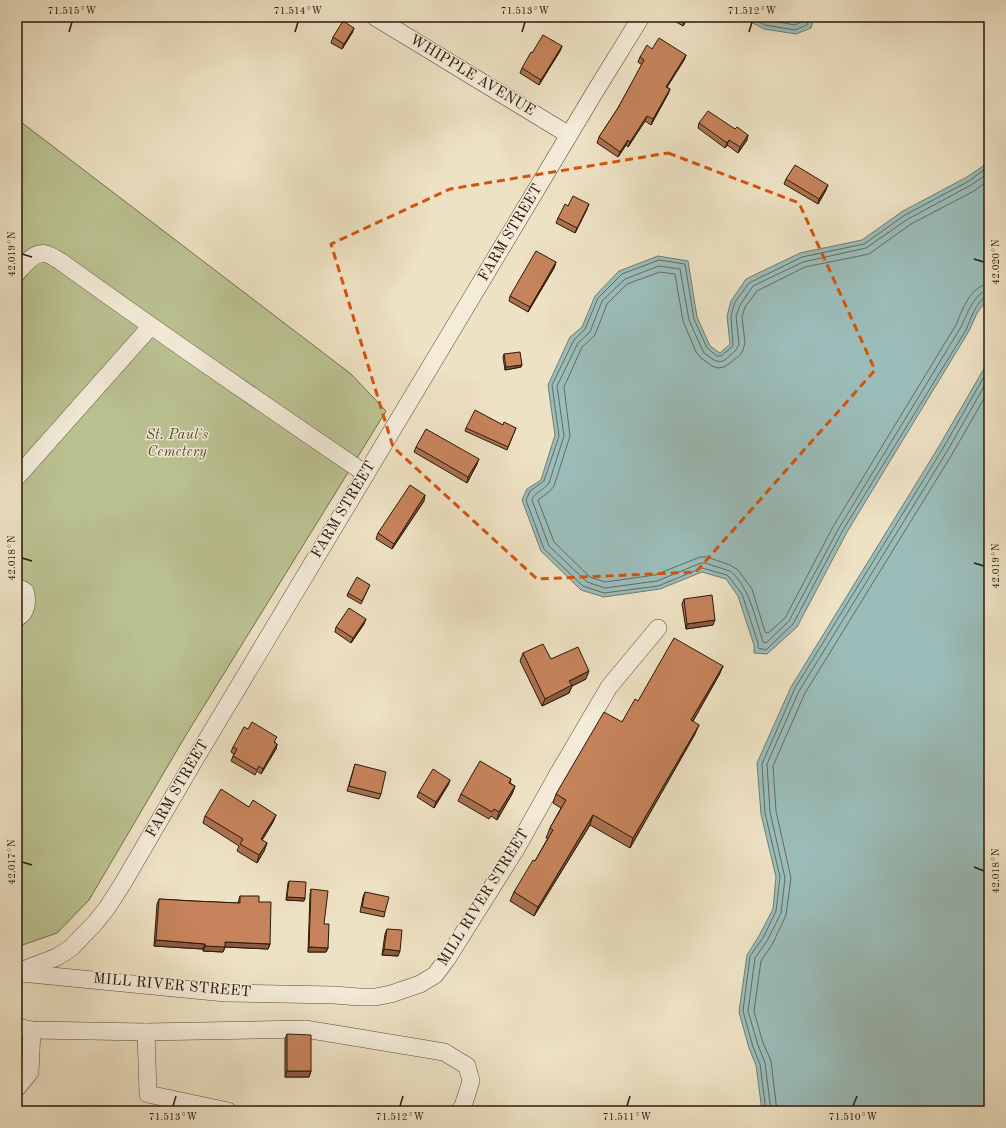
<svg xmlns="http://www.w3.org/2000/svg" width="1006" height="1128" viewBox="0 0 1006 1128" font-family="'Old Standard TT',serif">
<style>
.green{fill:#bbc292;stroke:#726e4e}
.water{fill:#9bbdba;stroke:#6e7b73}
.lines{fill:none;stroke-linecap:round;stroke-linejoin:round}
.shore{stroke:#626b62;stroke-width:1}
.minor-casing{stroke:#5b4b38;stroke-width:18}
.minor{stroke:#f4ecd9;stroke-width:17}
.wall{fill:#aa714f;stroke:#2a1909}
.shaded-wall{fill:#8b5c40;stroke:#2a1909}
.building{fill:#c6835c;stroke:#2a1909}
.marked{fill:none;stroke:#d5530c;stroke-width:3;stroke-dasharray:8 5;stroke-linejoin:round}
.ticks{fill:none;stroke:#2a1909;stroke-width:1.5}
.labels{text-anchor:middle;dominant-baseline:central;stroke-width:3;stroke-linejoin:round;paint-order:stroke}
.street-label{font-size:15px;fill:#2a1909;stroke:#f4ecd9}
.park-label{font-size:15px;font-style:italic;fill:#564c32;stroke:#f4ecd9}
.neatline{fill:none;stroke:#2a1909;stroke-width:1.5}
.ticks-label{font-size:10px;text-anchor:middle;fill:#2a1909}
</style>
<rect width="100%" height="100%" fill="#eee2c4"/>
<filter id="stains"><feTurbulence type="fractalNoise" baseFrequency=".005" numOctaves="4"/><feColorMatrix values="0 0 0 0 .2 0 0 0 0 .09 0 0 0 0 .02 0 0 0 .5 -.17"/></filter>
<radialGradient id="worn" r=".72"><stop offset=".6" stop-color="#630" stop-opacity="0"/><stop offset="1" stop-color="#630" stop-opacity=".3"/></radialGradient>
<polygon class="green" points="17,119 351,374 386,411 186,735 89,900 57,933 17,947"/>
<g class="water">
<polygon points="741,17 814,17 811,28 796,34 764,29"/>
<polygon points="989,162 989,297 977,313 969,331 847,532 797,627 767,654 754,653 754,645 738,596 726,579 702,572 660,589 604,597 581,590 541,551 522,500 527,489 541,480 555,435 548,385 570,337 582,327 595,296 619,271 658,256 688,261 697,317 710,346 720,353 730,344 727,316 731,301 746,279 800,253 862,240 903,211 967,177"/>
<polygon points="989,360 989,1111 762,1111 756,1065 749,1048 739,1012 747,955 759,936 773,909 776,877 761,814 757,763 791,687 938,448"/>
</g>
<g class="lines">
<g class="shore">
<polyline points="750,17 765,25 795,30 807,25 810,17"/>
<polyline points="760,17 767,20 795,25 803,21 804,17"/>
<path d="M 989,166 L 969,181 L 905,215 L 864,244 L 802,257 L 749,283 L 735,302 L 731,316 L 733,346 L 721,356 L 717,356 L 707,348 L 694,319 L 685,264 L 659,260 L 622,274 L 598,298 L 585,329 L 574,340 L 552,385 L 559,436 L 544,481 L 530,491 L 526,500 L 544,549 L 583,586 L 604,593 L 658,586 L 702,568 L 727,575 L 729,577 L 742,594 L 758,643 L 758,648 L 766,650 L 793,624 L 843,530 L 966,330 C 970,320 978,297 989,295"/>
<path d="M 989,173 L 971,185 L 908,219 L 866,248 L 803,262 L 753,286 L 740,305 L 736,316 L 739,344 L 736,350 L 725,360 L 720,362 L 714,360 L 704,353 L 702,349 L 689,320 L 680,269 L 659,266 L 625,279 L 602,301 L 590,332 L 578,343 L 557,386 L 564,436 L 549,483 C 544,490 535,492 532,500 L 549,546 L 587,582 L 605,588 L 657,581 L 701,563 L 705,563 L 730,571 C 749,585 756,621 763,642 L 766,643 L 789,621 L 839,528 L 961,327 C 966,316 975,291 989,290"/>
<path d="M 989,180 L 974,191 L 911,224 L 869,254 L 805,267 L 757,291 L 745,307 L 742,317 L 745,343 L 743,350 L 740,355 L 730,363 L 724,367 L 718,368 L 712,366 L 701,358 L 696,352 L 683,321 L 675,274 L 660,272 L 627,284 L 607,304 L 595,335 L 582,347 L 564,387 L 570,436 L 554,486 L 550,491 L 538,500 L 554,542 L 590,577 L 605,582 L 655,575 L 700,557 L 707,557 L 730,565 L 738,570 L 752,589 L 765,632 L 768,633 L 785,618 L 834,525 L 956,325 C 962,310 971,285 989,284"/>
<polyline points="766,1111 760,1064 753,1047 743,1011 750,956 763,938 776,911 780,877 765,813 762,764 795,688 942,450 989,368"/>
<polyline points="771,1111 765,1063 758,1045 748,1011 755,958 767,941 781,913 785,878 770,812 767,764 799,691 946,453 989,378"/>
<polyline points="777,1111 771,1061 763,1043 754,1011 761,961 773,943 786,915 791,878 776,811 773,766 805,693 951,456 989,390"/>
</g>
<g class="minor-casing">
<g id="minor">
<polyline points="375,17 569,135"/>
<path d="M 17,273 C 24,265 34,251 46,254 C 51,255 56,259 60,261 C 161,334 263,404 366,474"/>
<polyline points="17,477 151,326"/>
<path d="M 17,587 L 25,591 C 28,601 27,613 17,618"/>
<polyline points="18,972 57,957 71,948 95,923 107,908 123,883 194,761 593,95 641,17"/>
<polyline points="21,973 225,993 334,995 359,997 375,997 391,994 420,984 435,975 447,959 516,849 558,774 609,687 658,628"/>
<polyline points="17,1027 32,1030 146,1032 305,1029 444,1052 467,1066 471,1081 463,1106 459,1111"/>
<polyline points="146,1032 148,1094 228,1111"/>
<polyline points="17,1088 30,1072 32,1030"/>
</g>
</g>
<use href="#minor" class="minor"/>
</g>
<g class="wall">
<polygon points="668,17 688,17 683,26"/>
<polygon points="354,28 352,33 342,49 331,43 333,37"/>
<polygon points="562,46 560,51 539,85 520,73 522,68"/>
<polygon points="652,49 686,55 684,60 667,87 670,89 668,94 651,125 645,121 628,147 626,145 618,157 597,143 599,137 618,108 642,65 638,62 640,57"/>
<polygon points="699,123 747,140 738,153 727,145 725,148 698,128"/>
<polygon points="786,179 826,190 818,204 784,184"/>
<polygon points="568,206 587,209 575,233 556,223 558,218"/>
<polygon points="556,262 554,268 528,312 509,301 510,296"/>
<polygon points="504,354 521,367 505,370 503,357"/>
<polygon points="503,425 516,428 507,450 465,431 466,428"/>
<polygon points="416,447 477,464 467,483 414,452"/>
<polygon points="424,501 392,549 376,539 378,533"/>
<polygon points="369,587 361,604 347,596 348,593"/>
<polygon points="684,599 713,625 686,629 682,604"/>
<polygon points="364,624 351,643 335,632 336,627"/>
<polygon points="523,653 551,659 586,679 572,686 569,693 542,706 520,661"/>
<polygon points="723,666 719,675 693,721 695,734 630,848 590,825 534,916 510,901 514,892 535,861 548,838 546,838 550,828 561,808 553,803 556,794 622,722 638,701"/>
<polygon points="275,742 277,744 276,749 261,774 257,771 255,775 231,761 234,754 231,752 233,747"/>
<polygon points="355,764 381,794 379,799 347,791"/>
<polygon points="511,779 510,783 515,786 512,794 497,820 491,816 489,819 458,801 461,794"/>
<polygon points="450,780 448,785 434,808 417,797 419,792"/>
<polygon points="249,807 276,815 273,822 262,840 267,843 264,851 257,863 237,851 239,846 203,823 205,816"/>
<polygon points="289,881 305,898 304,901 286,900 288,883"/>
<polygon points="311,889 324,924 328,948 326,952 308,952 310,894"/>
<polygon points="365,892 385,912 384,917 360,912 363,897"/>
<polygon points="240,896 259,902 270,944 268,949 225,947 223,952 203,951 203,949 154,946 157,904 159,899 193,901 238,903"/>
<polygon points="387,929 398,956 382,955 385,934"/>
<polygon points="287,1034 311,1071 309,1077 285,1077 285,1039"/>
</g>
<g class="shaded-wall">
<polygon points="687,17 688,17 683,26 685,21"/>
<polygon points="354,28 352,33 342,49 344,44"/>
<polygon points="562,46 560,51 539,85 541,80"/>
<polygon points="686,55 684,60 664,92 666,87"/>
<polygon points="670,89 668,94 651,125 653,119"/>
<polygon points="647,116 645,121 628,147 630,142"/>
<polygon points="748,135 747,140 738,153 740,147"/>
<polygon points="628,140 626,145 618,157 620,152"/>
<polygon points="729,140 727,145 725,148 727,143"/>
<polygon points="828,185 826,190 818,204 819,199"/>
<polygon points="589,204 587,209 575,233 577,228"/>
<polygon points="556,262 554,268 528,312 530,307"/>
<polygon points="522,365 521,367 505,370 506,367"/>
<polygon points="479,459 477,464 467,483 468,477"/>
<polygon points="425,495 424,501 392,549 394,544"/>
<polygon points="366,619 364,624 351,643 353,638"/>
<polygon points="715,620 713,625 686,629 687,624"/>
<polygon points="723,666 719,675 688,730 691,720"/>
<polygon points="589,671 586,679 572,686 569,693 542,706 545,699 569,681"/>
<polygon points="699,725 695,734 630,848 633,838"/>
<polygon points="277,744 276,749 261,774 263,769"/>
<polygon points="450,780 448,785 434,808 436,802"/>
<polygon points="515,786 512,794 497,820 499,812"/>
<polygon points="276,815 273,822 258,847 261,839"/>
<polygon points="593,815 590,825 534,916 538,907"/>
<polygon points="267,843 264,851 257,863 259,855"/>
<polygon points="287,897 305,898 304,901 286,900"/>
<polygon points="156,940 205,944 203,949 154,946"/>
<polygon points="225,942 270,944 268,949 225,947 223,952 203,951 205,946"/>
<polygon points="309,947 328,948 326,952 308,952"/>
<polygon points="384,949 400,951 398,956 382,955"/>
<polygon points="287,1071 311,1071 309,1077 285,1077"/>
</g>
<g class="building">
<polygon points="678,17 687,17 685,21"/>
<polygon points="343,21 354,28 344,44 333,37"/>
<polygon points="543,35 562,46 541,80 522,68 531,52 532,53"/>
<polygon points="659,38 686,55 666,87 670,89 653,119 647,116 630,142 628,140 620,152 599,137 618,108 644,60 640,57 647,45 652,49"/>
<polygon points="708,111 735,129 737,127 748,135 740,147 729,140 727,143 699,123"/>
<polygon points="795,165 828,185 819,199 786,179"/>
<polygon points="573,196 589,204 577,228 558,218 565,204 568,206"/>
<polygon points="536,251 556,262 530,307 510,296"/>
<polygon points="520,352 522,365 506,367 504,354"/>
<polygon points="475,410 503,425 504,422 516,428 508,447 466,428"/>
<polygon points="426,429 479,459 468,477 416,447"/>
<polygon points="410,485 425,495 394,544 378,533"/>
<polygon points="357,577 370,585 362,601 348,593"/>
<polygon points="712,595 715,620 687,624 684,599"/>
<polygon points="349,608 366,619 353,638 336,627"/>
<polygon points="674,638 723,666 691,720 699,725 633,838 593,815 538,907 514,892 533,860 535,861 553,830 550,828 566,800 556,794 604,712 622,722 635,699 638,701"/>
<polygon points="543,644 551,659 578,647 589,671 569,681 572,685 545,699 523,653"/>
<polygon points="252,722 277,737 274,742 277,744 263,769 259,766 257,770 233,756 237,749 233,747 244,727 248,729"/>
<polygon points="480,761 511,779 509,783 515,786 499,812 494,809 492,812 461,794"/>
<polygon points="355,764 386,772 381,794 349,786"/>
<polygon points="433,769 450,780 436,802 419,792"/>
<polygon points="221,789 249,807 253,800 276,815 261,839 267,843 259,855 240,844 243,839 205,816"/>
<polygon points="289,881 306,882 305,898 287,897"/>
<polygon points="311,889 328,891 324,924 329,924 328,948 309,947"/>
<polygon points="365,892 389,897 385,912 362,907"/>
<polygon points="240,896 259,896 259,902 271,902 270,944 225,942 225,947 205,946 205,944 156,940 159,899 193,901 240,903"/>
<polygon points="387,929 402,930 400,951 384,949"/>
<polygon points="287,1034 311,1035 311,1071 287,1071"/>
</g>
<path class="marked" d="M 668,153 L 799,203 L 875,370 L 696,572 L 537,579 L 393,447 L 331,244 L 450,189 Z"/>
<path class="ticks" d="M 69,32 L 72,22M 295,32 L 298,22M 522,32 L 525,22M 749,32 L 752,22M 22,254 L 32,257M 974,259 L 984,262M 22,558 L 32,561M 974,563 L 984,566M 22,862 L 32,865M 974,867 L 984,871M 173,1106 L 176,1096M 400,1106 L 403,1096M 627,1106 L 630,1096M 853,1106 L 857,1096"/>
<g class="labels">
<g class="street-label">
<text transform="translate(472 76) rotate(31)">WHIPPLE AVENUE</text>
<text transform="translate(511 233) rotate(-59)">FARM STREET</text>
<text transform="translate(344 510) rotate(-59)">FARM STREET</text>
<text transform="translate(178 789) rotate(-60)">FARM STREET</text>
<text transform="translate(484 898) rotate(-58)">MILL RIVER STREET</text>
<text transform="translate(172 986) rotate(5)">MILL RIVER STREET</text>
</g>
<g class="park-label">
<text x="177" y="435">St. Paul's<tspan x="177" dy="17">Cemetery</tspan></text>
</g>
</g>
<rect width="1006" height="1128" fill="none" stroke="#eee2c4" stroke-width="44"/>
<rect x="22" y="22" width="962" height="1084" class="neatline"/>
<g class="ticks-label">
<text x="72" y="14">71.515°W</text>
<text x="298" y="14">71.514°W</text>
<text x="525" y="14">71.513°W</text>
<text x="752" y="14">71.512°W</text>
<text transform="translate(11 254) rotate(-90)" y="4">42.019°N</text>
<text transform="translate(995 262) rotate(-90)" y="4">42.020°N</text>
<text transform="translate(11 558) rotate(-90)" y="4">42.018°N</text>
<text transform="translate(995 566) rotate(-90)" y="4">42.019°N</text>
<text transform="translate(11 862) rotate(-90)" y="4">42.017°N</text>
<text transform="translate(995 871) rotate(-90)" y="4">42.018°N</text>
<text x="173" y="1120">71.513°W</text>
<text x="400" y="1120">71.512°W</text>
<text x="627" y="1120">71.511°W</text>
<text x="853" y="1120">71.510°W</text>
</g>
<rect width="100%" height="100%" filter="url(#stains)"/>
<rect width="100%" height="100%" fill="url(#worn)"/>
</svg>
